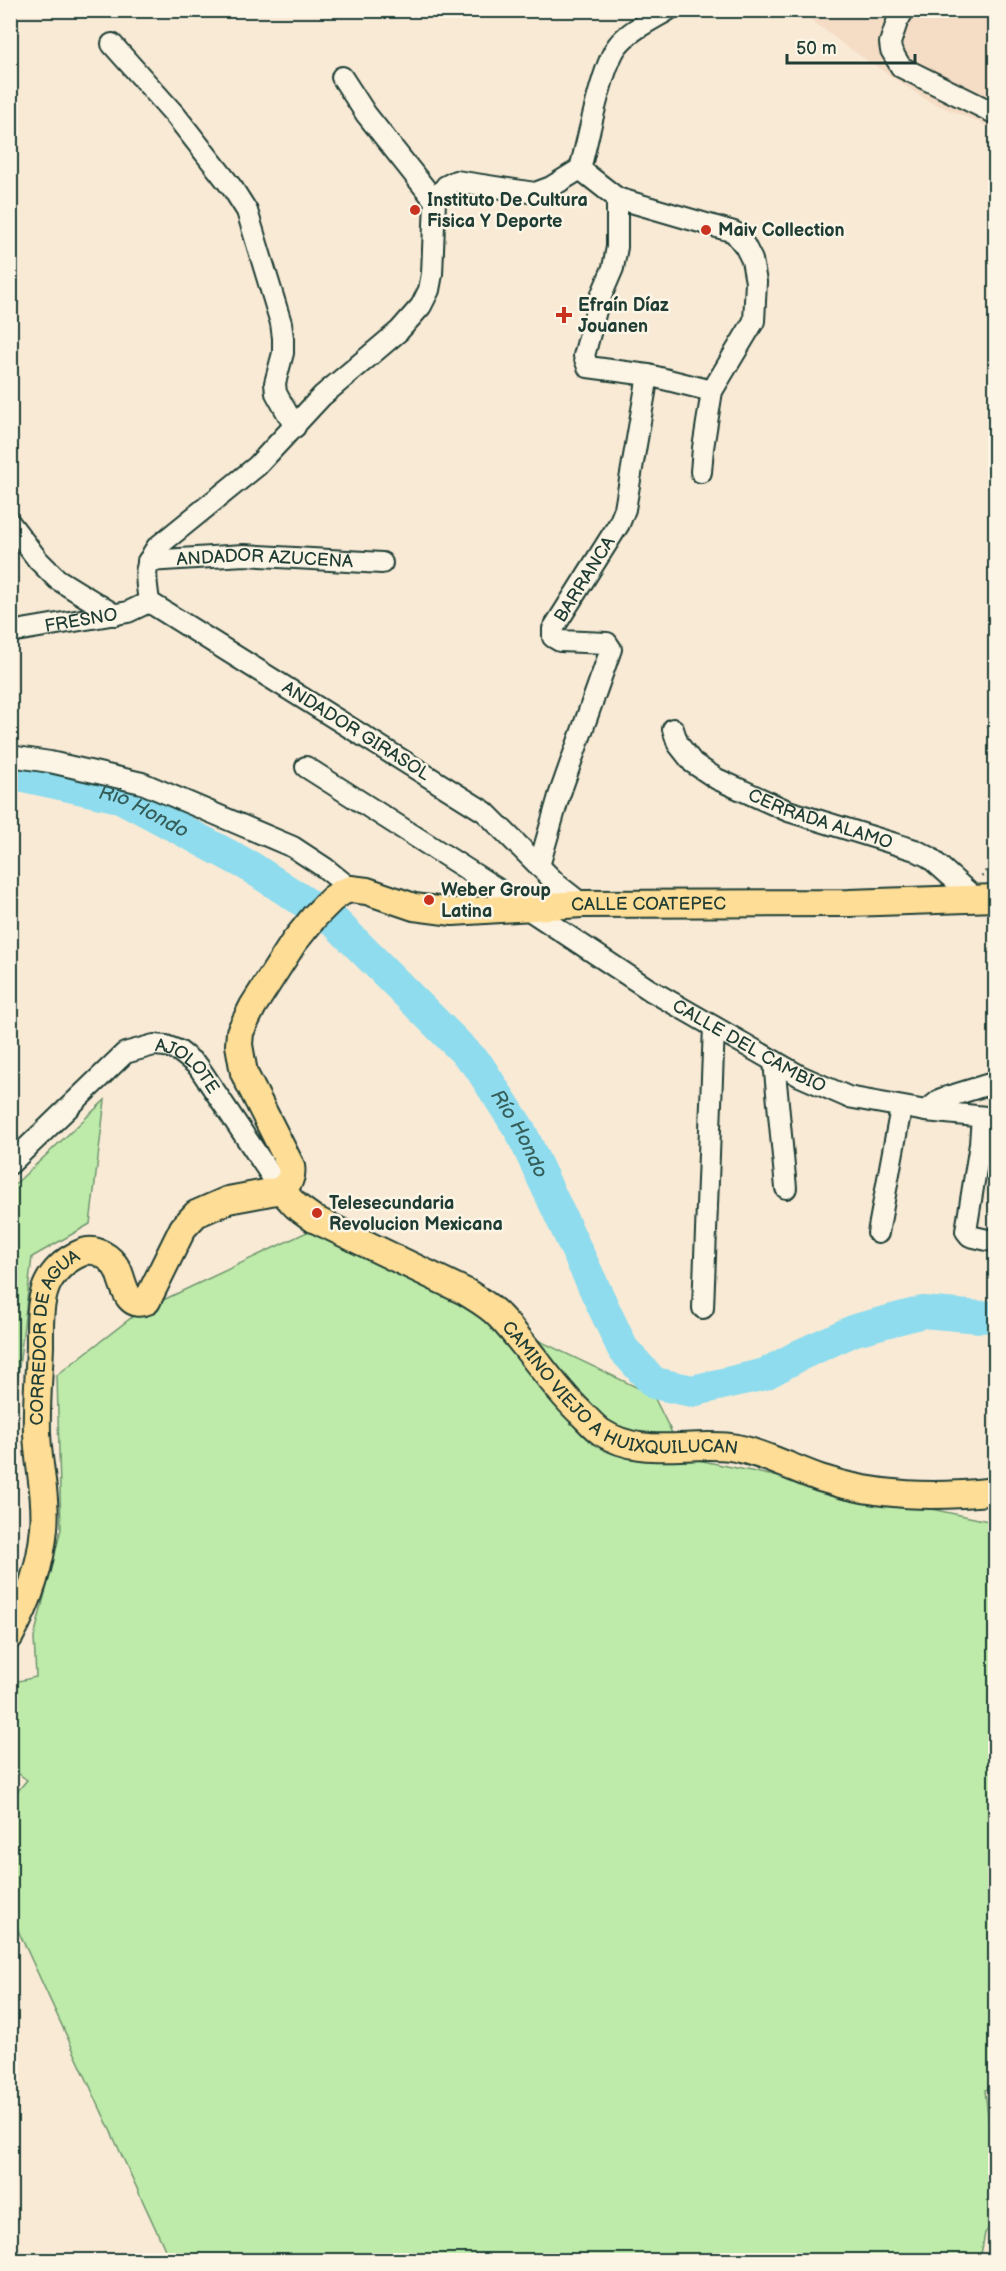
<svg xmlns="http://www.w3.org/2000/svg" width="1006" height="2271" viewBox="0 0 1006 2271" font-family="'Balsamiq Sans',sans-serif">
<style>
.built{fill:#f5dcc5}
.green{fill:#beeba9;stroke:#6e946e;stroke-width:1.5}
.lines{fill:none;stroke-linecap:round;stroke-linejoin:round}
.river{stroke:#8edced;stroke-width:32}
.minor-casing{stroke:#1f3d34;stroke-width:24}
.major-casing{stroke:#1f3d34;stroke-width:30}
.path{stroke:#1f3d34;stroke-width:3;stroke-dasharray:1.5 4.5;stroke-linecap:butt}
.minor{stroke:#fcf5e5;stroke-width:20}
.major{stroke:#fedd96;stroke-width:26}
.poi-dot{fill:#c8321e;stroke:#fcf5e5;stroke-width:2}
.labels{text-anchor:middle;dominant-baseline:central;stroke-width:5;stroke-linejoin:round;paint-order:stroke}
.poi-label{font-size:18px;font-weight:bold;fill:#1f3d34;stroke:#fcf5e5;text-anchor:start}
.street-label{font-size:18px;fill:#1f3d34;stroke:#fcf5e5}
.water-label{font-size:20px;font-style:italic;fill:#355d59;stroke:#fcf5e5}
</style>
<rect width="100%" height="100%" fill="#f9ead6"/>
<filter id="ink" filterUnits="userSpaceOnUse"><feTurbulence type="fractalNoise" baseFrequency=".0167" numOctaves="2"/><feDisplacementMap in="SourceGraphic" scale="12" xChannelSelector="R" yChannelSelector="G"/><feConvolveMatrix kernelMatrix="1 2 1 2 8 2 1 2 1" color-interpolation-filters="sRGB"/></filter>
<g filter="url(#ink)">
<polygon class="built" points="799,11 995,11 995,129 928,101 847,47"/>
<g class="green">
<polygon points="105,1100 90,1224 32,1257 11,1435 11,1188"/>
<polygon points="309,1231 653,1395 684,1457 988,1521 995,1517 996,2086 985,2090 993,2160 995,2163 996,2221 985,2233 980,2260 170,2260 11,1915 11,1799 27,1780 11,1768 10,1683 36,1677 34,1637 61,1529 57,1375 140,1311"/>
</g>
<g class="lines">
<path class="river" id="s1" d="M 10,773 L 120,797 L 249,866 L 335,922 L 478,1065 L 520,1130 L 623,1349 L 654,1383 L 692,1391 L 765,1374 L 802,1354 L 855,1330 L 923,1312 L 980,1317 L 996,1316"/>
<g class="minor-casing">
<g id="minor">
<polyline points="904,10 897,22 890,43 891,50 901,67 996,114"/>
<polyline points="112,44 176,116 233,189 247,211 281,323 283,338 283,353 275,383 276,393 295,427"/>
<polyline points="342,77 366,114 435,201"/>
<polyline points="580,169 617,198 734,232 745,246 752,260 756,282 754,321 712,391 703,448 701,472"/>
<polyline points="617,198 617,247 613,268 598,303 584,356 588,367 648,375 712,391"/>
<polyline points="10,523 38,560 57,579 115,615"/>
<path id="s2" d="M 148,561 L 244,555 L 382,563"/>
<path id="s3" d="M 10,632 L 128,612 L 149,602"/>
<path id="s4" d="M 673,729 L 678,744 L 693,763 L 717,779 L 788,811 L 915,850 L 929,857 L 976,899"/>
<polyline points="10,756 50,762 142,783 293,847 325,868 351,889"/>
<path id="s5" d="M 306,767 L 493,886 L 650,990 L 800,1076 L 848,1097 L 926,1111 L 996,1118"/>
<path id="s6" d="M 539,866 L 559,796 L 611,649 L 607,643 L 560,641 L 553,637 L 553,629 L 619,524 L 625,509 L 648,375"/>
<path d="M 582,904 L 559,886 L 485,812 L 149,602 C 146,577 142,568 157,547 L 257,466 L 322,396 L 399,331 L 421,306 L 429,290 L 432,274 L 435,201 L 446,186 L 456,181 L 535,193 L 551,187 L 580,169 C 588,141 602,65 618,45 C 630,30 652,20 668,10"/>
<polyline points="774,1061 786,1188"/>
<polyline points="926,1111 941,1099 996,1082"/>
<polyline points="982,1117 980,1144 966,1231 970,1236 996,1242"/>
<path id="s7" d="M 10,1164 L 125,1053 L 154,1045 L 166,1046 L 179,1051 L 198,1066 L 281,1190"/>
<polyline points="878,1233 901,1108"/>
<polyline points="703,1308 714,1027"/>
</g>
</g>
<g class="major-casing">
<g id="major">
<path id="s8" d="M 281,1190 L 296,1206 L 314,1219 L 466,1292 C 477,1299 490,1306 499,1316 C 529,1347 550,1384 581,1413 C 588,1420 594,1427 601,1432 C 641,1458 686,1442 730,1447 C 756,1450 794,1469 820,1478 C 878,1497 936,1498 996,1491"/>
<path id="s9" d="M 10,1636 C 28,1603 41,1565 44,1528 C 47,1496 38,1465 37,1433 C 36,1404 39,1375 40,1346 C 40,1327 39,1305 46,1287 C 52,1272 66,1259 81,1253 C 95,1246 111,1257 118,1270 C 124,1283 126,1310 147,1301 L 183,1228 L 196,1214 L 228,1200 L 281,1190 C 289,1183 293,1177 291,1166 L 244,1073 L 239,1045 L 240,1032 L 253,1006 L 294,942 L 315,916 L 332,899 L 342,892 L 351,889 L 367,891 L 414,907 L 453,912 L 582,904 L 849,903 L 996,898"/>
</g>
</g>
<polyline class="path" points="982,877 996,856"/>
<use href="#minor" class="minor"/>
<use href="#major" class="major"/>
</g>
</g>
<g class="poi-dot">
<circle cx="415" cy="210" r="6"/>
<circle cx="706" cy="230" r="6"/>
<path d="M561 306h6v6h6v6h-6v6h-6v-6h-6v-6h6z"/>
<circle cx="429" cy="900" r="6"/>
<circle cx="317" cy="1213" r="6"/>
</g>
<g class="labels">
<g class="poi-label">
<text x="427" y="200">Instituto De Cultura<tspan x="427" dy="21">Fisica Y Deporte</tspan></text>
<text x="718" y="230">Maiv Collection</text>
<text x="578" y="305">Efraín Díaz<tspan x="578" dy="21">Jouanen</tspan></text>
<text x="441" y="890">Weber Group<tspan x="441" dy="21">Latina</tspan></text>
<text x="329" y="1203">Telesecundaria<tspan x="329" dy="21">Revolucion Mexicana</tspan></text>
</g>
<g class="street-label">
<text stroke="none"><textPath href="#s2" startOffset="117">ANDADOR AZUCENA</textPath></text>
<text stroke="none"><textPath href="#s6" startOffset="358">BARRANCA</textPath></text>
<text stroke="none"><textPath href="#s3" startOffset="72">FRESNO</textPath></text>
<text transform="translate(356 731) rotate(32)">ANDADOR GIRASOL</text>
<text stroke="none"><textPath href="#s4" startOffset="180">CERRADA ALAMO</textPath></text>
<text stroke="none"><textPath href="#s9" startOffset="1348">CALLE COATEPEC</textPath></text>
<text stroke="none"><textPath href="#s5" startOffset="524">CALLE DEL CAMBIO</textPath></text>
<text stroke="none"><textPath href="#s7" startOffset="231">AJOLOTE</textPath></text>
<text stroke="none"><textPath href="#s9" startOffset="310">CORREDOR DE AGUA</textPath></text>
<text stroke="none"><textPath href="#s8" startOffset="406">CAMINO VIEJO A HUIXQUILUCAN</textPath></text>
</g>
<g class="water-label">
<text stroke="none"><textPath href="#s1" startOffset="140">Río Hondo</textPath></text>
<text stroke="none"><textPath href="#s1" startOffset="644">Río Hondo</textPath></text>
</g>
</g>
<rect width="1006" height="2271" fill="none" stroke="#fcf5e5" stroke-width="36"/>
<rect x="18" y="18" width="970" height="2235" fill="none" stroke="#1f3d34" stroke-width="2" filter="url(#ink)"/>
<path d="M787 54v9h128v-9" fill="none" stroke="#1f3d34" stroke-width="3"/>
<text x="796" y="54" font-size="18" fill="#1f3d34" stroke="#fcf5e5" stroke-width="4.5" paint-order="stroke">50 m</text>
</svg>
